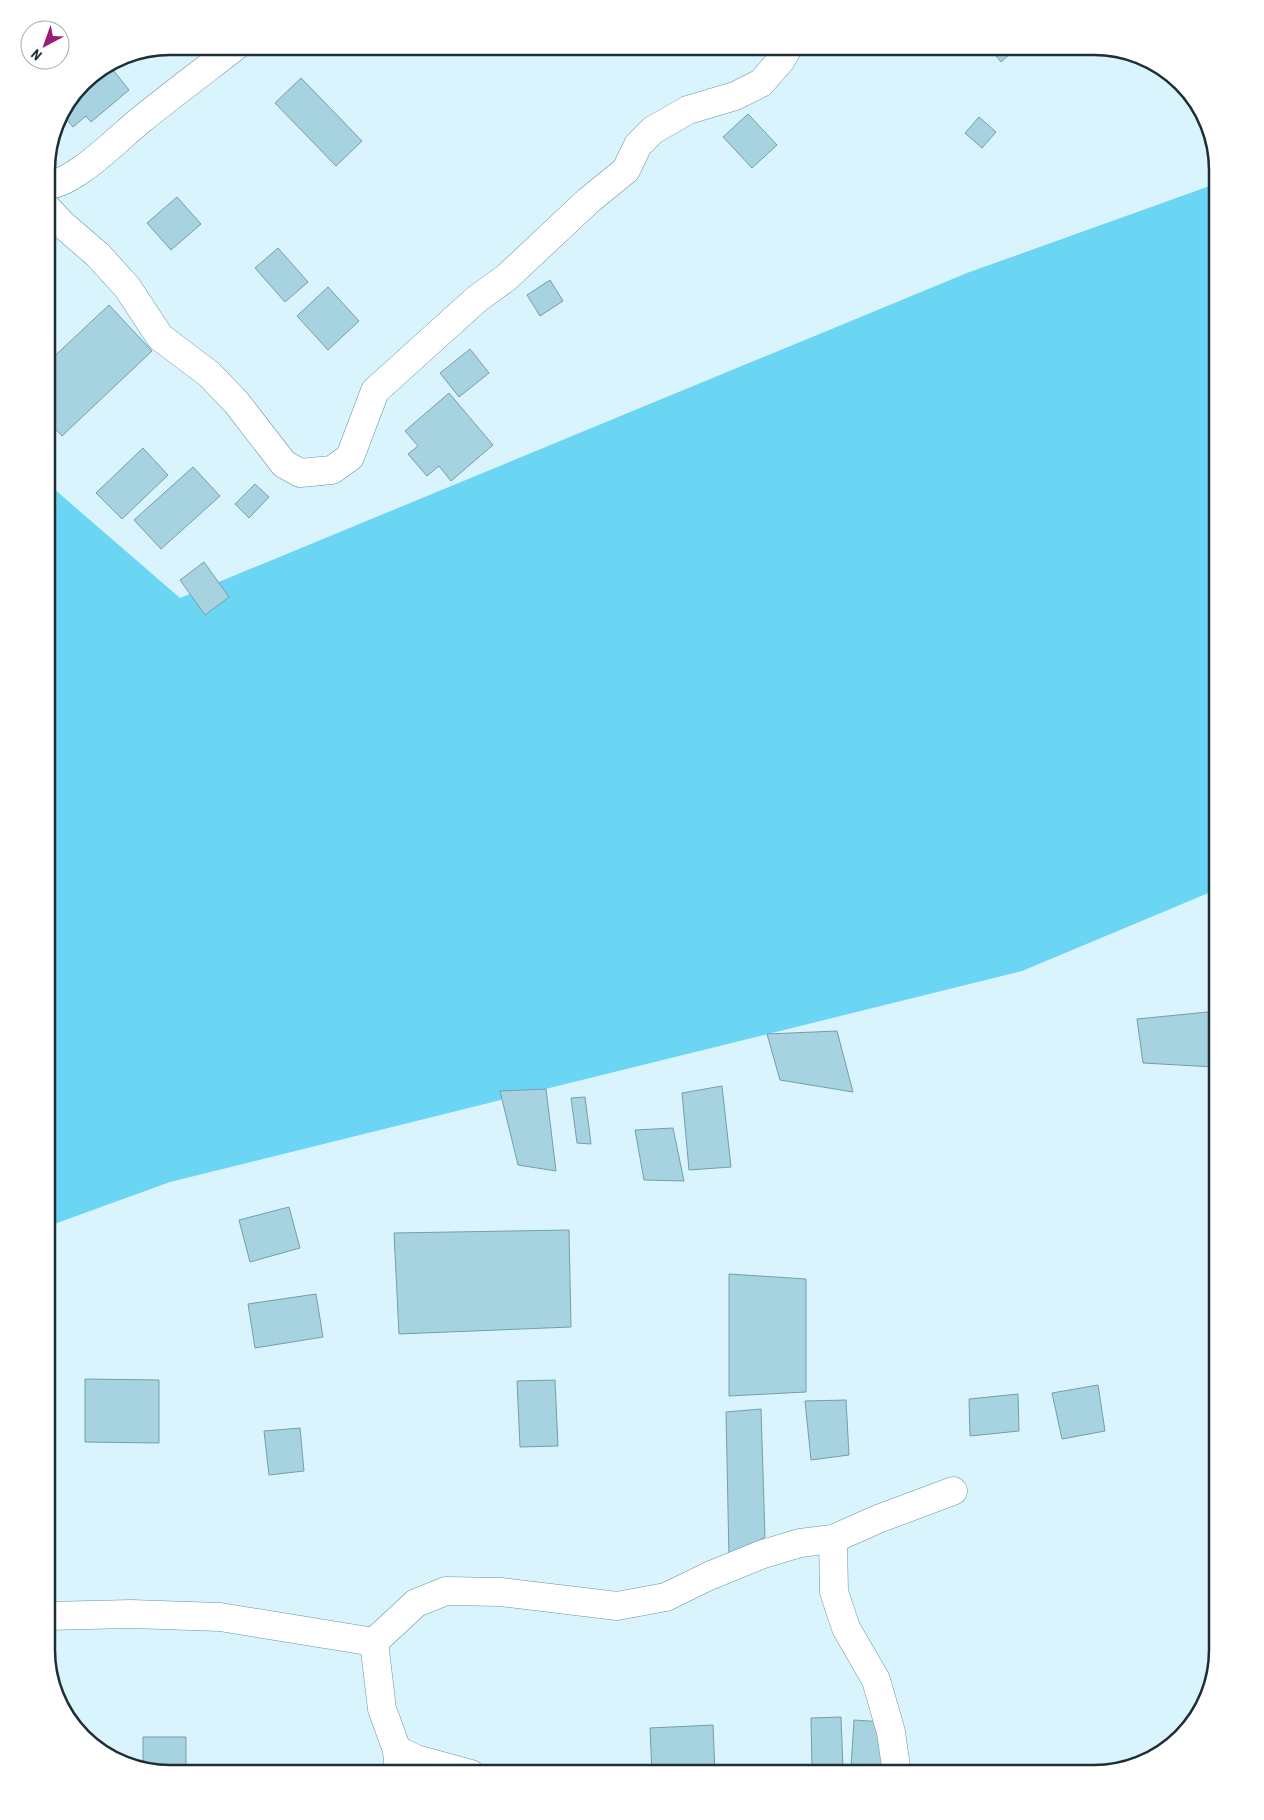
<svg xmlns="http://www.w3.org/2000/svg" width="1264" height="1820" viewBox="0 0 1264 1820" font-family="'Roboto Condensed',sans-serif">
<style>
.green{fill:#6bd5f4}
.building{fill:#a7d3e1;stroke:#749eac}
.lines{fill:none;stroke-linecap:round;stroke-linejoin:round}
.street-casing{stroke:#6a93a1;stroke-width:29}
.street{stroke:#fff;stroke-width:28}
.rim{fill:none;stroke:#1d2e34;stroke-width:2.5}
</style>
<rect width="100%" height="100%" fill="#daf4fd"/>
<polygon class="green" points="1218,183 1218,889 1022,971 170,1182 46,1227 46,482 180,598 967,273"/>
<g class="building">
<polygon points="988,46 1019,46 1001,62"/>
<polygon points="109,65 129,90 91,122 86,116 73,127 62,114 83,82"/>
<polygon points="301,78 362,141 336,166 275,103"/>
<polygon points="748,114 777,145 752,168 723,137"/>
<polygon points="979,117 996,132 982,148 965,133"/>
<polygon points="177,197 201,224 171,250 147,223"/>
<polygon points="278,248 308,282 285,302 255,268"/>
<polygon points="550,280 563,301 540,316 527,295"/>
<polygon points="328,287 359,321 328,350 297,316"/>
<polygon points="109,305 152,351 62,436 46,419 46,364"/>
<polygon points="470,349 489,373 459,397 440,373"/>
<polygon points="449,393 493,445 451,481 439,466 427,476 408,454 418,446 405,431"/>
<polygon points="143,448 168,475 122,519 96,493"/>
<polygon points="193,467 220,496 161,549 134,520"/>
<polygon points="255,484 269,497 249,518 235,504"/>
<polygon points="204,562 229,597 205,615 180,580"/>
<polygon points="1218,1011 1218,1044 1214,1067 1143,1063 1137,1019"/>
<polygon points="837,1031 853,1092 780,1080 767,1034"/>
<polygon points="722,1086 731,1167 689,1170 682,1093"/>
<polygon points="546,1089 556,1171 518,1165 500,1091"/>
<polygon points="585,1097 591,1144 577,1143 571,1098"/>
<polygon points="673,1128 684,1181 644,1180 635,1130"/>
<polygon points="289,1207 300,1248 250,1262 239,1220"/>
<polygon points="569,1230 571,1327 399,1334 394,1233"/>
<polygon points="729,1274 806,1279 806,1392 729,1396"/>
<polygon points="316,1294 323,1337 255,1348 248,1304"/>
<polygon points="85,1379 159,1380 159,1443 85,1442"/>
<polygon points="555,1380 558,1446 520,1447 517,1381"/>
<polygon points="1098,1385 1105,1431 1062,1439 1052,1393"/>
<polygon points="1018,1394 1019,1431 970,1436 969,1399"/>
<polygon points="846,1400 849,1455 811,1460 805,1401"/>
<polygon points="761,1409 765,1537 729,1558 726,1412"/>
<polygon points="300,1428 304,1471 269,1475 264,1431"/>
<polygon points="841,1717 843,1768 812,1768 811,1718"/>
<polygon points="854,1720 884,1722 882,1769 851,1767"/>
<polygon points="713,1725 715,1772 652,1774 650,1728"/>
<polygon points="143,1737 186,1737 186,1774 163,1773 143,1768"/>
</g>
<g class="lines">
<g class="street-casing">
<g id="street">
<path d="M 46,185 C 74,185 120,136 142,119 C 173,94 205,70 236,46"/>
<polyline points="46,207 62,224 98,255 127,287 160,337 209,374 236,402 284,464 300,473 332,470 350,457 375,391 478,298 506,278 588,201 626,170 638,145 653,130 688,110 735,96 761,83 781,60 789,46"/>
<polyline points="833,1539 834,1592 846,1628 876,1680 891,1732 897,1774"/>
<polyline points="46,1616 131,1614 220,1617 374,1642"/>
<polyline points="374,1642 416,1603 446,1591 501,1592 617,1606 666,1597 709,1576 763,1554 800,1543 833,1539 878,1519 953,1491"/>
<polyline points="374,1642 382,1709 397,1750 399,1774"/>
<polyline points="397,1750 416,1759 471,1774"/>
</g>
</g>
<use href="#street" class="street"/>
</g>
<path d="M0 0H1264V1820H0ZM170 55H1094A115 115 0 0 1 1209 170V1650A115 115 0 0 1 1094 1765H170A115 115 0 0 1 55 1650V170A115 115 0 0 1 170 55Z" fill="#fff" fill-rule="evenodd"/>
<path class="rim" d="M170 55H1094A115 115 0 0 1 1209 170V1650A115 115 0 0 1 1094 1765H170A115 115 0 0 1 55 1650V170A115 115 0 0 1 170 55Z"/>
<g transform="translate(45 45) rotate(221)"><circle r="24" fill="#ffffff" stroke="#a5abae"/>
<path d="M0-4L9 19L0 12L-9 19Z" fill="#9a1d74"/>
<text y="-8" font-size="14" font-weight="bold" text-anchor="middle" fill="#1d2e34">N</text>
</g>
</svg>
